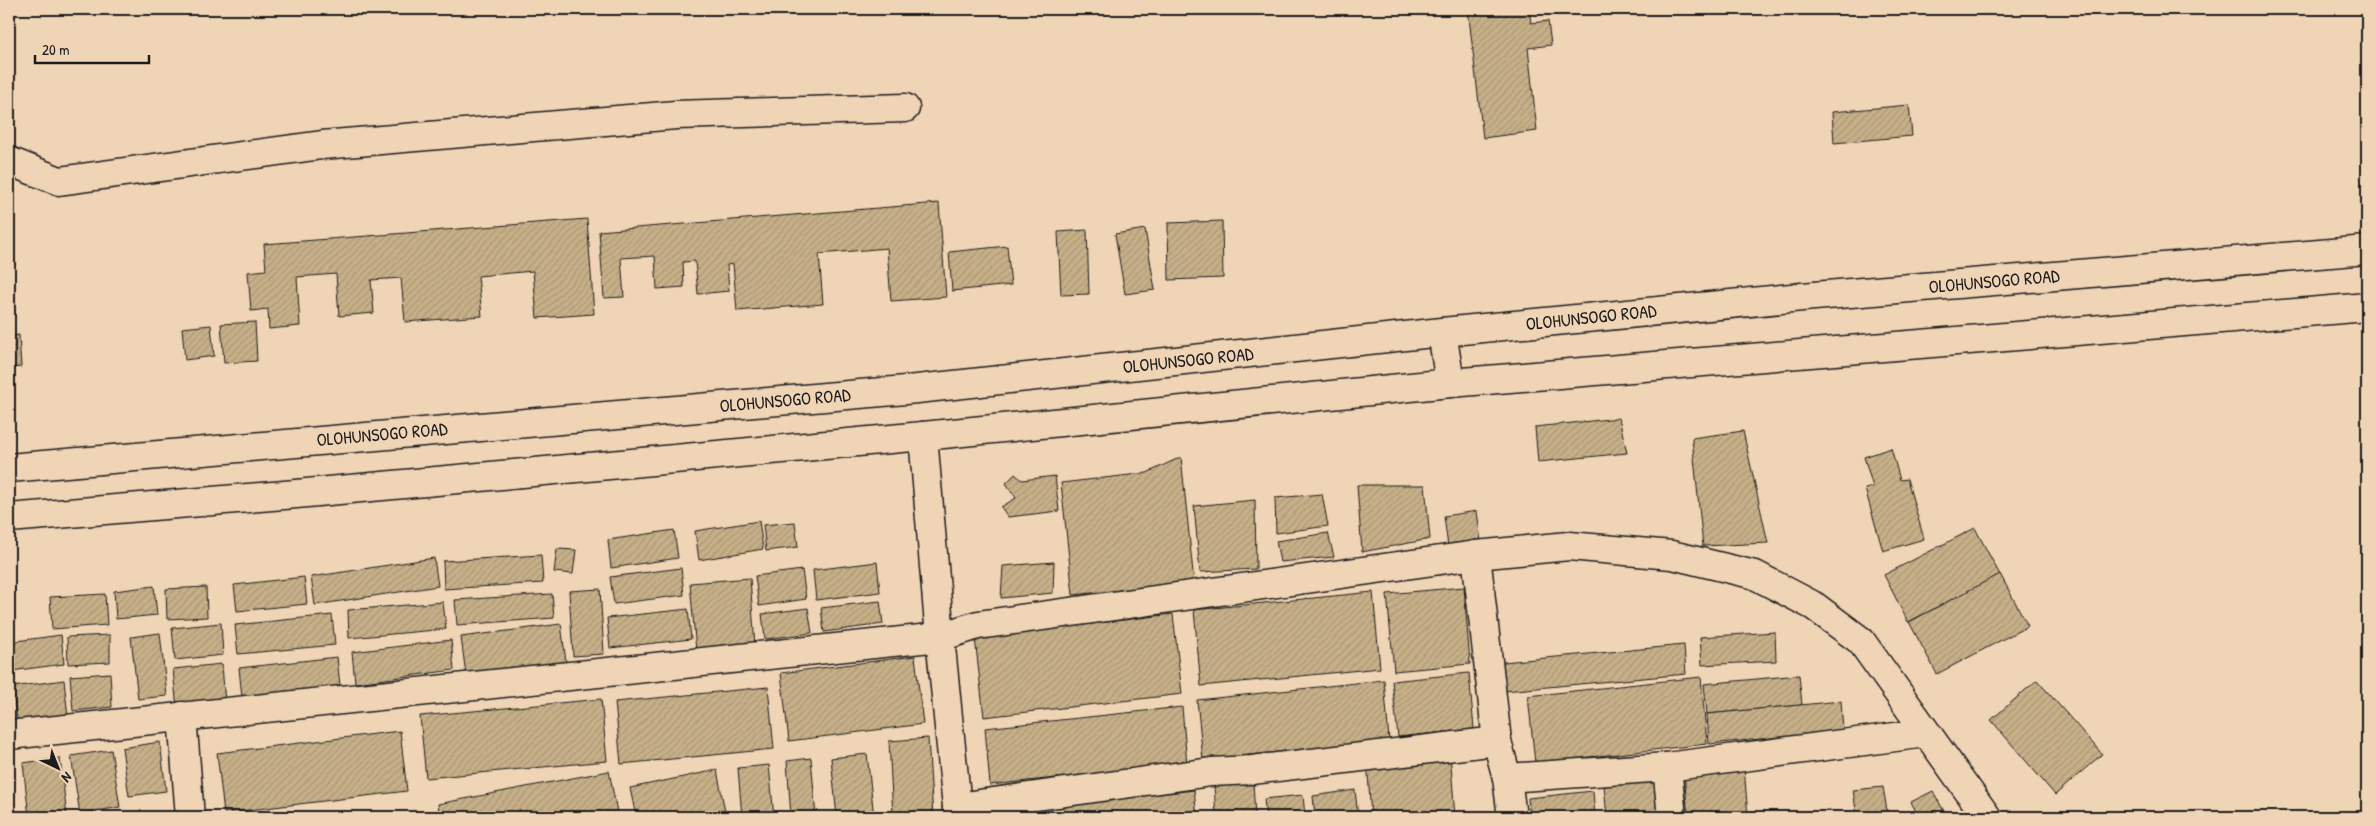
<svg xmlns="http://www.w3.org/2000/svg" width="2376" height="826" viewBox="0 0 2376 826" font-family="'Patrick Hand',sans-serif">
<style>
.building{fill:url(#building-hatch);stroke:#1c1c1c}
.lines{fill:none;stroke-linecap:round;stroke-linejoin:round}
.minor-casing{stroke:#1c1c1c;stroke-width:31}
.major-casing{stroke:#1c1c1c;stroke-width:31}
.minor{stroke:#f0d4b6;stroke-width:28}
.major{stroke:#f0d4b6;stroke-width:28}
.labels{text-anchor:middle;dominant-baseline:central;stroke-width:5;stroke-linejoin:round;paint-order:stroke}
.street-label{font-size:18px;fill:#1c1c1c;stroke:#f0d4b6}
</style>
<defs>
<pattern id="building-hatch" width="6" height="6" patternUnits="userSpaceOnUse" patternTransform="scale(1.25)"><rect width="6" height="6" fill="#c7b088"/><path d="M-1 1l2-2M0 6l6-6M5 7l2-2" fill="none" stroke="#aa9775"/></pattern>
</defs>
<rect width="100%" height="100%" fill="#f0d4b6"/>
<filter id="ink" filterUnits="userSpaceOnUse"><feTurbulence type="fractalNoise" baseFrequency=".02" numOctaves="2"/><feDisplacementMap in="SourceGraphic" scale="10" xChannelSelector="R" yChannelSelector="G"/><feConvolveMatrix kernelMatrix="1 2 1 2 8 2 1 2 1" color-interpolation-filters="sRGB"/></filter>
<g filter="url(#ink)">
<g class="building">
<polygon points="1468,9 1529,9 1531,23 1548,21 1551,45 1528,48 1537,131 1483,138"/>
<polygon points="1909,105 1912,136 1834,143 1832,112"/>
<polygon points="939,203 946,297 891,301 887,248 819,254 823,304 737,311 733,264 727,265 729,291 698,294 695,261 683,262 684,287 657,289 655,256 621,258 624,297 604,298 599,231"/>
<polygon points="587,219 594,314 537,318 533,271 478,276 482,316 405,322 401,278 371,280 374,313 339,316 336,274 297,277 300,326 269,329 268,309 251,311 248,272 266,270 264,244"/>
<polygon points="1222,221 1223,278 1169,280 1168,223"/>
<polygon points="1145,229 1155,290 1125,294 1115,234"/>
<polygon points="1087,230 1089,294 1061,295 1058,232"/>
<polygon points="1007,246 1011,285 952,291 949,252"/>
<polygon points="255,322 257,361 224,363 221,324"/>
<polygon points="211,325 214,356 185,360 182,328"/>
<polygon points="19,335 21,367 9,368 9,336"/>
<polygon points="1619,418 1627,453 1538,462 1535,427"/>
<polygon points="1743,431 1768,543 1703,546 1692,438"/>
<polygon points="1891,448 1900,480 1907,479 1924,539 1883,551 1865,489 1873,487 1864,457"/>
<polygon points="1181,457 1194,582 1073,595 1061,483 1147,473"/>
<polygon points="1015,474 1022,480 1055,476 1059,511 1008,517 1001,507 1016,498 1006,483"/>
<polygon points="1357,485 1425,485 1430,539 1362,552"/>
<polygon points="1322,494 1328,526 1276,533 1275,498"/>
<polygon points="1255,500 1256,569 1200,572 1194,506"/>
<polygon points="1477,511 1481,542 1448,547 1444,516"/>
<polygon points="759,521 763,549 699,560 695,531"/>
<polygon points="795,522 798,547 766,551 763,525"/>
<polygon points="1975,528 2000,575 1908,622 1884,575"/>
<polygon points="674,530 678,558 611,568 608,540"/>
<polygon points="1328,533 1334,557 1280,562 1276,541"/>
<polygon points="557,549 576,550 573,574 554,572"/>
<polygon points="541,555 543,583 444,589 443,561"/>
<polygon points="434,558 438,586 315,605 311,577"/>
<polygon points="877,562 880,592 816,600 813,570"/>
<polygon points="1054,562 1053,593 1001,598 1003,566"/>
<polygon points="681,568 684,595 614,604 610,577"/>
<polygon points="802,570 806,599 759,606 755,576"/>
<polygon points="2000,574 2028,626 1937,674 1909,622"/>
<polygon points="304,577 307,604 237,611 234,585"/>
<polygon points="750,578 755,646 696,651 690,583"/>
<polygon points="154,586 157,615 116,619 114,591"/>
<polygon points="206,587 207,617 167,619 166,589"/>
<polygon points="1464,587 1470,664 1394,671 1387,594"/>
<polygon points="600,589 604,654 573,656 569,591"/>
<polygon points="1373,592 1380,668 1201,686 1194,610"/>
<polygon points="105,594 107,625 52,629 50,597"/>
<polygon points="552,594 554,618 457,625 455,600"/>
<polygon points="880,601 883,624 824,632 821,608"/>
<polygon points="443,602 446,629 349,638 348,610"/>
<polygon points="808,608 812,633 765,639 762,614"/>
<polygon points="688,609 691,639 610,648 607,618"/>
<polygon points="1173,614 1182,694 984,717 975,638"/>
<polygon points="332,615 335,645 238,654 235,625"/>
<polygon points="221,623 223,655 175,660 172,628"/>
<polygon points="561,624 566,662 466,675 461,637"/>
<polygon points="1775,632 1776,661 1702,665 1700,637"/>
<polygon points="160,633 167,696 138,699 131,637"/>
<polygon points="61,635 64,664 11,671 9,642"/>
<polygon points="110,635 110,662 68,664 67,637"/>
<polygon points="451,640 454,670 355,683 352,652"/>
<polygon points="1684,645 1686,674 1505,691 1503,662"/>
<polygon points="915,656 923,724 789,741 781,673"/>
<polygon points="337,657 340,686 242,697 239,668"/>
<polygon points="222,664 225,704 177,709 173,669"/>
<polygon points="110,673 112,707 73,711 70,676"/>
<polygon points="1469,673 1474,729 1398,737 1392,681"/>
<polygon points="1799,675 1802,705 1707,714 1704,684"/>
<polygon points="1701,677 1707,744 1535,763 1528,696"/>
<polygon points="64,680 68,718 18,725 12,687"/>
<polygon points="1384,680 1389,740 1203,760 1197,700"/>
<polygon points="2037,680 2102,754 2055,795 1991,720"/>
<polygon points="768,687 774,749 621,764 615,702"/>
<polygon points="601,699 607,761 426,778 420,716"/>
<polygon points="1841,701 1843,731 1709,744 1707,714"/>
<polygon points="1182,707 1187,764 990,785 985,728"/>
<polygon points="400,731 407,791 224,813 217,753"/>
<polygon points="928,738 933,817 893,817 889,741"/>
<polygon points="160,742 166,791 129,796 122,748"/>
<polygon points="111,750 120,807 80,814 71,756"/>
<polygon points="1450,752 1455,817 1371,817 1367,759"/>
<polygon points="867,754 874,817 837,817 831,758"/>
<polygon points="60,758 67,817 29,817 23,763"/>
<polygon points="811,758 816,817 791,817 787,761"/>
<polygon points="769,765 774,817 742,817 738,768"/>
<polygon points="9,767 16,817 9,817"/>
<polygon points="1744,767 1748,817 1688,817 1684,773"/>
<polygon points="717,770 726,817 636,817 630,788"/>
<polygon points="609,771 618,817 440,817 438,804"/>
<polygon points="1655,780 1659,817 1607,817 1604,786"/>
<polygon points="1253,782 1255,817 1216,817 1214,785"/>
<polygon points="1883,787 1888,817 1857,817 1853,790"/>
<polygon points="1194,790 1197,817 994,817 994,812"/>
<polygon points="1355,790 1358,817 1315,817 1313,796"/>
<polygon points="1593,791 1595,817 1530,817 1528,798"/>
<polygon points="1933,791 1947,817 1919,817 1911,802"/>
<polygon points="1303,795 1305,817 1266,817 1264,799"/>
<polygon points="415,813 415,817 380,817"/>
</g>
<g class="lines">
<g class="minor-casing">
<g id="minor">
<polyline points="9,161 59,181 322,145 676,115 905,108"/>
<polyline points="923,436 940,637 958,817"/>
<polyline points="1476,555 1497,741 1507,778 1512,817"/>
<polyline points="182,716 190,817"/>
<polyline points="9,735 940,637 978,625 1476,555 1569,546 1672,555 1755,575 1814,606 1861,641 1987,817"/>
<polyline points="1667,767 1672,817"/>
<polyline points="1507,778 1667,767 1926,733"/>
<polyline points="957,807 1211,772 1252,770 1497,741"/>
</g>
</g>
<g class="major-casing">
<g id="major">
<polyline points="1442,332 1450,383"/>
<polyline points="9,468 917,389 1442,332 1802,297 2367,250"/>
<polyline points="9,518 296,494 923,436 1450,383 2367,307"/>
</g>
</g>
<use href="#minor" class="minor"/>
<use href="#major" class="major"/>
</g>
</g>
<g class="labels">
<g class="street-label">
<text transform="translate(1994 281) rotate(-5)">OLOHUNSOGO ROAD</text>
<text transform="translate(1591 317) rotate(-6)">OLOHUNSOGO ROAD</text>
<text transform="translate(1188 360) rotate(-6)">OLOHUNSOGO ROAD</text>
<text transform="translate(785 400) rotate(-5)">OLOHUNSOGO ROAD</text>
<text transform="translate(382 434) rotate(-5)">OLOHUNSOGO ROAD</text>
</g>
</g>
<rect width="2376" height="826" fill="none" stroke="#f0d4b6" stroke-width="30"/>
<rect x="15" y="15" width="2346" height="796" fill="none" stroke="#1c1c1c" stroke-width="2" filter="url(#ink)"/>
<g transform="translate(58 768) rotate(137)" stroke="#f0d4b6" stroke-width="4" paint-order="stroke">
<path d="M0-4L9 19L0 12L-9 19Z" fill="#1c1c1c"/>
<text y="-8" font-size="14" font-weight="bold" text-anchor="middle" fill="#1c1c1c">N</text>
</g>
<path d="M35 55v8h114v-8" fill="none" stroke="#1c1c1c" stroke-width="2.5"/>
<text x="42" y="55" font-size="15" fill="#1c1c1c" stroke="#f0d4b6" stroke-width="4" paint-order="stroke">20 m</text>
</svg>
